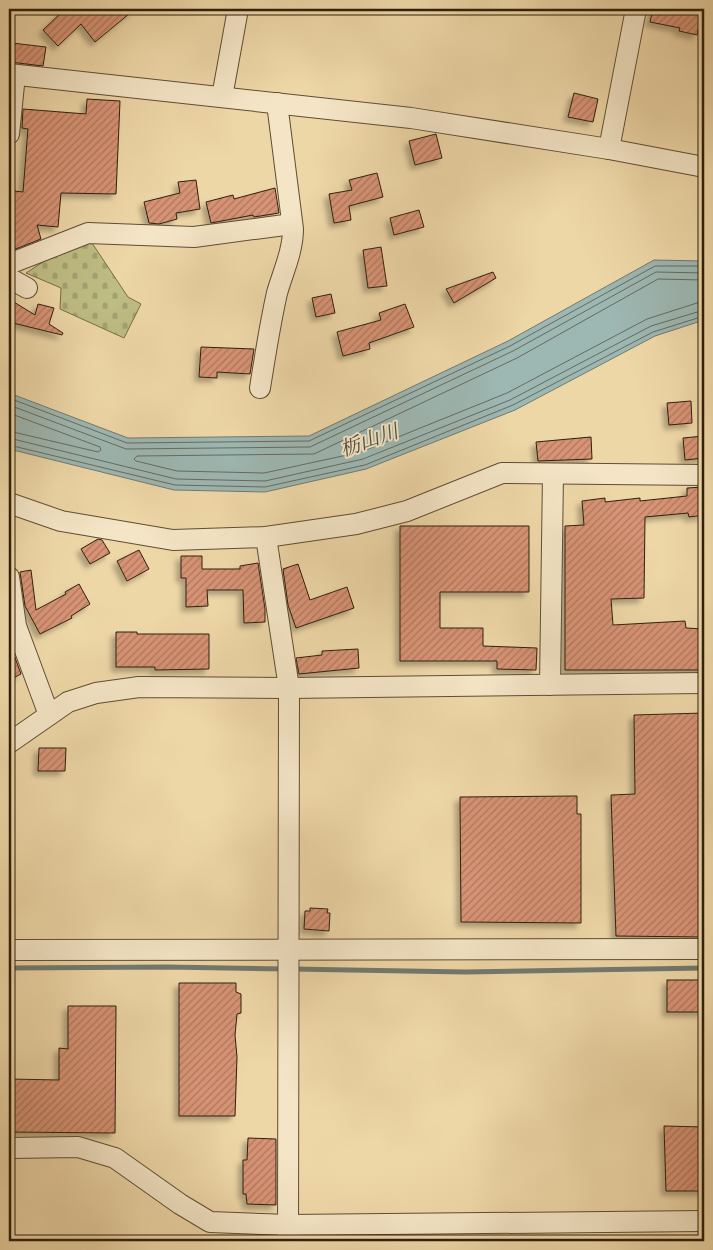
<svg xmlns="http://www.w3.org/2000/svg" width="713" height="1250" viewBox="0 0 713 1250" font-family="'EB Garamond','Noto Serif JP',serif">
<style>
.cemetery{fill:url(#cemetery-stones);stroke:#766e49}
.water{fill:#9db7b2;stroke:#717a70}
.lines{fill:none;stroke-linecap:round;stroke-linejoin:round}
.shore{stroke:#666b60;stroke-width:1}
.stream{stroke:#717a70;stroke-width:5}
.building{fill:url(#building-hatch);stroke:#2f1f0e;filter:url(#shadow)}
.minor-casing{stroke:#5f4d34;stroke-width:22}
.minor{stroke:#f4e5c6;stroke-width:20}
.labels{text-anchor:middle;dominant-baseline:central;stroke-width:4;stroke-linejoin:round;paint-order:stroke}
.water-label{font-size:20px;font-style:italic;fill:#504d3f;stroke:#f4e5c6}
</style>
<defs>
<pattern id="cemetery-stones" width="16" height="16" patternUnits="userSpaceOnUse" patternTransform="scale(1.25)"><rect width="16" height="16" fill="#bebd84"/><path d="M2 7V4a2 2 0 0 1 4 0v3zM10 15v-3a2 2 0 0 1 4 0v3z" fill="#a4a271"/></pattern>
<pattern id="building-hatch" width="6" height="6" patternUnits="userSpaceOnUse" patternTransform="scale(1.25)"><rect width="6" height="6" fill="#d79375"/><path d="M-1 1l2-2M0 6l6-6M5 7l2-2" fill="none" stroke="#af775e"/></pattern>
<filter id="shadow"><feDropShadow dx="-4.5" dy="4.5" stdDeviation="2.5" flood-color="#0004"/></filter>
</defs>
<rect width="100%" height="100%" fill="#eed7a7"/>
<filter id="stains"><feTurbulence type="fractalNoise" baseFrequency=".004" numOctaves="4"/><feColorMatrix values="0 0 0 0 .2 0 0 0 0 .09 0 0 0 0 .02 0 0 0 .5 -.17"/></filter>
<radialGradient id="worn" r=".72"><stop offset=".6" stop-color="#630" stop-opacity="0"/><stop offset="1" stop-color="#630" stop-opacity=".3"/></radialGradient>
<polygon class="cemetery" points="86,234 128,297 141,304 124,338 60,309 61,288 26,273"/>
<polygon class="water" points="654,260 704,261 704,320 655,336 515,410 366,469 265,492 174,490 9,449 9,393 128,438 309,436 508,341"/>
<g class="lines">
<g class="shore">
<polyline points="704,280 658,279 517,358 314,454 137,456 134,459 136,461 177,471 264,473 361,452 507,393 647,319 697,303 704,302"/>
<polyline points="9,398 127,443 309,441 510,346 655,266 704,266"/>
<polyline points="9,405 126,449 310,447 513,351 656,272 704,273"/>
<polyline points="9,413 100,447 101,450 98,452 9,431"/>
<polyline points="9,438 176,479 265,481 363,459 510,400 651,326 704,310"/>
<polyline points="9,445 175,485 265,487 365,465 513,405 653,332 704,316"/>
</g>
<g class="stream">
<polyline points="9,968 167,967 284,969"/>
<polyline points="292,969 465,972 704,968"/>
</g>
</g>
<g class="building">
<polygon points="65,9 135,9 95,42 81,24 58,46 43,30"/>
<polygon points="653,9 703,9 697,35 679,31 680,28 650,22"/>
<polygon points="12,43 46,47 43,66 10,62"/>
<polygon points="574,93 598,99 593,122 568,117"/>
<polygon points="87,99 120,101 116,194 61,193 58,227 37,225 41,239 13,250 9,237 14,191 23,192 28,129 22,128 23,109 86,114"/>
<polygon points="436,134 442,158 415,165 409,141"/>
<polygon points="377,173 383,197 349,206 351,220 334,223 329,194 352,190 349,180"/>
<polygon points="196,180 200,209 176,213 177,219 159,224 149,223 144,202 180,193 178,182"/>
<polygon points="275,188 279,213 254,217 253,215 211,223 206,202 233,195 234,199"/>
<polygon points="419,210 424,227 394,235 390,218"/>
<polygon points="381,247 387,286 368,288 363,250"/>
<polygon points="493,272 496,278 454,303 446,289"/>
<polygon points="331,294 335,313 316,317 312,298"/>
<polygon points="9,299 35,315 38,304 54,308 49,324 63,333 62,335 9,322"/>
<polygon points="405,304 414,327 369,343 370,349 343,356 337,332 381,320 379,313"/>
<polygon points="201,347 254,349 250,374 217,372 217,378 199,377"/>
<polygon points="691,401 692,423 669,425 667,403"/>
<polygon points="704,436 704,458 685,460 683,438"/>
<polygon points="591,437 592,459 538,461 536,442"/>
<polygon points="704,487 704,515 689,517 688,513 645,517 644,598 611,599 613,625 685,621 686,628 704,629 704,670 565,670 565,526 584,525 582,501 605,498 605,502 640,498 640,501 687,496 687,488"/>
<polygon points="400,526 529,526 529,592 440,592 440,628 483,628 483,646 537,648 536,670 497,669 497,661 400,661"/>
<polygon points="98,539 102,540 110,553 90,564 81,549"/>
<polygon points="139,550 149,569 127,581 117,561"/>
<polygon points="181,556 202,556 202,569 240,569 240,566 258,563 265,609 265,622 244,623 243,590 207,590 208,606 186,607 186,578 181,578"/>
<polygon points="298,564 310,600 347,587 354,608 296,628 288,605 283,569"/>
<polygon points="31,570 36,610 66,594 65,592 79,584 90,604 71,616 72,618 40,634 25,606 20,572"/>
<polygon points="116,632 137,632 137,634 209,634 209,669 155,670 155,667 116,667"/>
<polygon points="9,641 21,674 9,680"/>
<polygon points="358,649 359,668 299,674 296,658 322,655 322,651"/>
<polygon points="704,713 704,937 616,936 611,795 635,794 634,715"/>
<polygon points="39,748 66,748 65,771 38,771"/>
<polygon points="577,796 577,814 581,814 581,923 461,922 460,797"/>
<polygon points="310,908 328,909 327,913 330,913 329,931 304,929 305,911 310,911"/>
<rect x="667" y="980" width="37" height="32"/>
<polygon points="179,983 236,983 236,992 241,994 241,1013 237,1014 235,1035 237,1057 235,1116 179,1116"/>
<polygon points="68,1006 116,1006 115,1133 9,1132 9,1079 59,1080 59,1048 68,1049"/>
<polygon points="664,1126 704,1127 704,1191 666,1191"/>
<polygon points="248,1138 276,1139 276,1205 247,1204 246,1194 243,1194 243,1160 247,1160"/>
</g>
<g class="lines">
<g class="minor-casing">
<g id="minor">
<polyline points="9,74 411,118 609,149 704,167"/>
<polyline points="222,97 238,9"/>
<polyline points="9,134 15,75"/>
<polyline points="609,149 636,9"/>
<polyline points="9,264 88,233 194,237 292,224"/>
<polyline points="9,278 27,288"/>
<path d="M 260,388 C 265,356 270,324 277,293 C 283,272 293,251 293,229 L 277,103"/>
<polyline points="9,503 61,521 173,540 266,537 356,524 407,511 502,473 704,475"/>
<polyline points="266,537 289,688 288,1241"/>
<polyline points="9,577 16,626 49,715"/>
<polyline points="550,685 553,474"/>
<polyline points="9,743 68,702 96,693 139,687 289,688 704,683"/>
<polyline points="9,950 704,949"/>
<polyline points="9,1148 78,1147 115,1158 180,1204 210,1222 288,1225 704,1221"/>
</g>
</g>
<use href="#minor" class="minor"/>
</g>
<g class="labels">
<g class="water-label">
<text transform="translate(369 440) rotate(-19)">栃山川</text>
</g>
</g>
<rect width="713" height="1250" fill="none" stroke="#eed7a7" stroke-width="30"/>
<rect x="10" y="10" width="693" height="1230" fill="none" stroke="#2f1f0e" stroke-width="2.5"/>
<rect x="15" y="15" width="683" height="1220" fill="none" stroke="#2f1f0e"/>
<rect width="100%" height="100%" filter="url(#stains)"/>
<rect width="100%" height="100%" fill="url(#worn)"/>
</svg>
